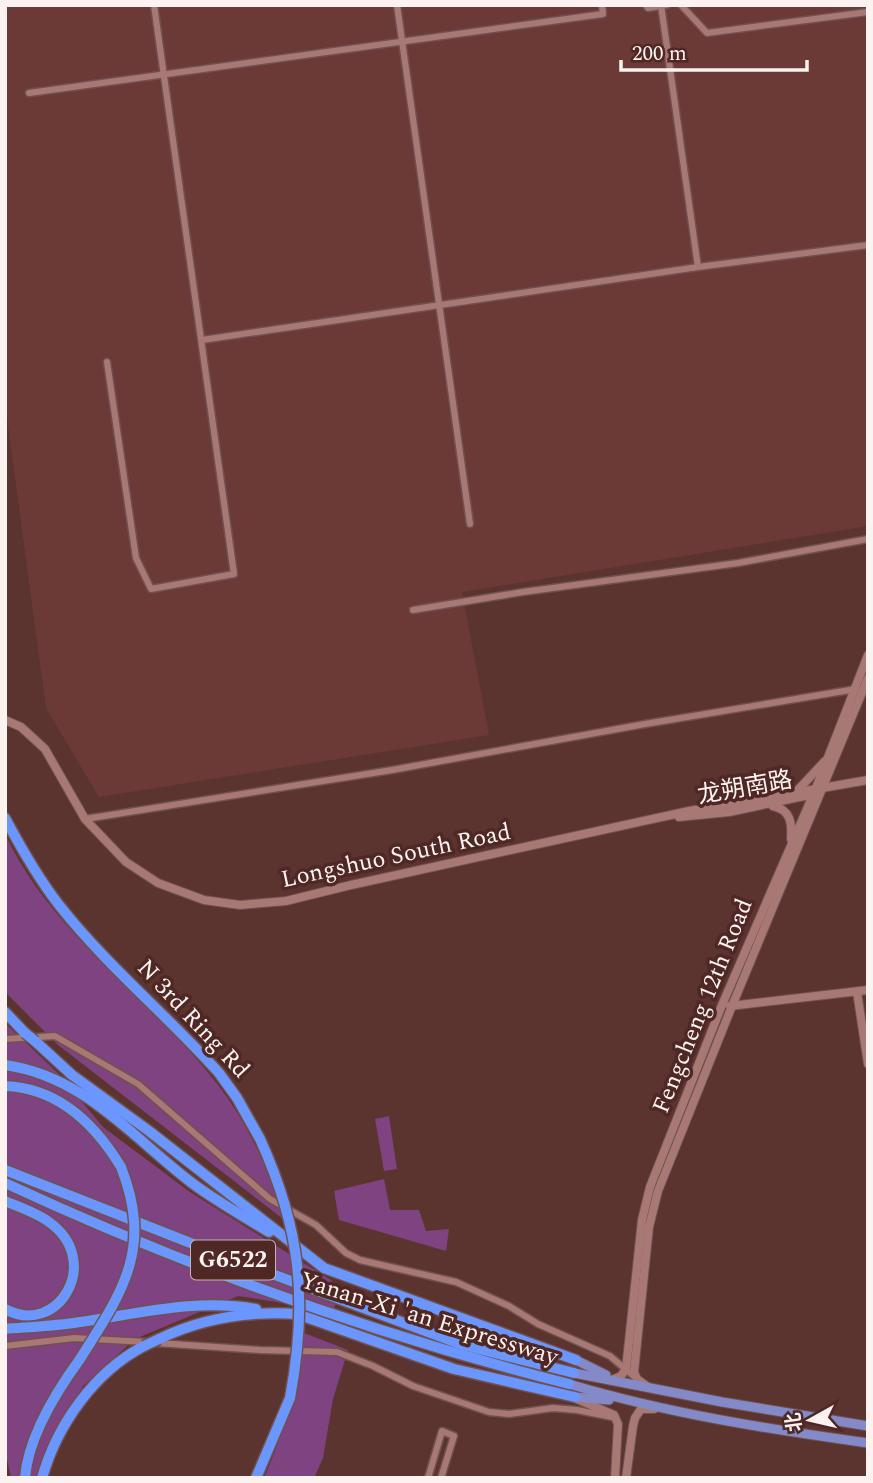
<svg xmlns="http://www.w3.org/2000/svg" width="873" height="1483" viewBox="0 0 873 1483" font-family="Spectral,'Noto Sans SC',serif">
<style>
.built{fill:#6b3a36}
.green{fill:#7e4380}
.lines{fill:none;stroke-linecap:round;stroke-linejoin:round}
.street-casing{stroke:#70514f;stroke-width:9}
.secondary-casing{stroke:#70514f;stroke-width:10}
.primary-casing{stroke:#70514f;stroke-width:11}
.highway-casing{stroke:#70514f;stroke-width:13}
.street{stroke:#a87974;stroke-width:6}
.secondary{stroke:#a87974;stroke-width:8}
.primary{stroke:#838ac7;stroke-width:9}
.highway{stroke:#6b95ff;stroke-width:10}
.highway-bridge-casing{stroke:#70514f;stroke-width:13;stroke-linecap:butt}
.highway-bridge{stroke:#6b95ff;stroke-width:10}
.labels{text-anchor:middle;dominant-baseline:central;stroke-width:7;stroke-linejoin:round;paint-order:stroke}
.shield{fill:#4f2825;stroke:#c8b5b3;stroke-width:2}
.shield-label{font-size:23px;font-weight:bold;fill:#fcf2f0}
.street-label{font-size:24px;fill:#fcf2f0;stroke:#4f2825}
</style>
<rect width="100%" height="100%" fill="#5b332f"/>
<polygon class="built" points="5,5 865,5 868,24 868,526 462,592 489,735 99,797 46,708 5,404"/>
<g class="green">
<path d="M 5,834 C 52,935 152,999 218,1085 C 248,1124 270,1171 283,1219 L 58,1045 L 8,995 L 5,991 Z"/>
<polygon points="5,1023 59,1074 103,1127 190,1192 342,1287 333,1311 238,1296 135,1339 83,1386 40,1464 36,1478 11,1478 5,1450"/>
<polygon points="389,1116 397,1169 384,1171 375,1119"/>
<polygon points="384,1179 390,1210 419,1210 426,1231 449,1229 446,1251 339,1220 334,1191"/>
<path d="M 304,1333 L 348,1350 L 333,1399 L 323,1458 L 314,1478 L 264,1478 C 285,1429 297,1386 304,1333 Z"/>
</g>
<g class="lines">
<g class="street-casing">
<g id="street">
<polyline points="397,5 470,524"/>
<polyline points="646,5 648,8 667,5"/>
<polyline points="661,5 698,267"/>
<polyline points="681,5 707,33 868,12"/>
<polyline points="29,93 603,14 602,5"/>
<polyline points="202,340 698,267 868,245"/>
<polyline points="107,362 136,558 151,589 234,574 154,5"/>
<polyline points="413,610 523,592 738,563 868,539"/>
<polyline points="85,819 392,770 645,724 856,689"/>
<polyline points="5,1039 55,1036 138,1084 270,1199 316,1225 346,1253 360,1260 456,1282 509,1306 538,1324 610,1356 636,1378"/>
<polyline points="157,1343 260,1350 337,1352 373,1366 413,1386 489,1412 509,1414 553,1408 577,1410 612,1417"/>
<polyline points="5,1346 74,1338 146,1342"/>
<polyline points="428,1478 442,1431 454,1436 441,1478"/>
</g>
</g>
<g class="secondary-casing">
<g id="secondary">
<polyline points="5,720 21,727 45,749 85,819 126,862 158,883 204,900 240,905 286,901 351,885 689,811 868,780"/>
<polyline points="796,792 825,761"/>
<path d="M 773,806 C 791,810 792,823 791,839"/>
<polyline points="679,817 729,812 814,794"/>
<polyline points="857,992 868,1064"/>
<polyline points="730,1006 868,990"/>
<polyline points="614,1379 621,1376 626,1369 642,1220 650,1187 722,1005 816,788 868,655"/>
<polyline points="648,1387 637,1379 634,1372 649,1227 658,1191 732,1006 868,678"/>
<polyline points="577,1399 614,1415 618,1424 615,1478"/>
<polyline points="626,1478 633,1426 635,1418 641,1409 654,1409"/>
</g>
</g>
<g class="primary-casing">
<g id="primary">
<polyline points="576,1360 606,1375"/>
<polyline points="574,1373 722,1402 868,1426"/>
<path d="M 569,1384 C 666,1413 767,1429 868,1443"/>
<polyline points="575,1397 609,1400"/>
</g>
</g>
<g class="highway-casing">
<g id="highway">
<path d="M 5,818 C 21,848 38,878 59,905 C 107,966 168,1016 219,1073 L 237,1098 L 260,1139"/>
<polyline points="5,1012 25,1033"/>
<polyline points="35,1041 72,1075 149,1131 324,1268 576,1360"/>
<path d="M 5,1065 C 84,1076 132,1137 192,1183 C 216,1201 243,1216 269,1232"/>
<path d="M 5,1086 C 59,1088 95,1124 121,1167"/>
<polyline points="5,1170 221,1255 463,1345 574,1373"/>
<path d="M 5,1183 C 186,1267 376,1335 569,1384"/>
<path d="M 5,1201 C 19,1207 37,1213 49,1222 C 104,1261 58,1338 5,1309"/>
<path d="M 5,1329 C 30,1327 56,1326 80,1322 C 138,1314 197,1298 256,1309"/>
<path d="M 159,1339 C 202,1318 250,1311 297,1314 L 454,1369 L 575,1397"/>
<path d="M 25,1478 C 28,1437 56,1392 80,1359"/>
<path d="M 42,1478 C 57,1425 94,1372 144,1346"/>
<polyline points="256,1478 290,1398"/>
</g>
</g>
<use href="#street" class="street"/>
<use href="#secondary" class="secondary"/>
<use href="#primary" class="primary"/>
<use href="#highway" class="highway"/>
<g class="highway-bridge-casing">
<g id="highway-bridge">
<polyline points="25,1033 35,1041"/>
<path d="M 260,1139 C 301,1229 308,1301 290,1398"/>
<polyline points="144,1346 159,1339"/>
<path d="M 80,1359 C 123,1291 153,1249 121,1167"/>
</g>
</g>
<use href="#highway-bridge" class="highway-bridge"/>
</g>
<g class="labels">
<rect class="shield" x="191" y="1240.5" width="84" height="39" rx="5"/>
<g class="shield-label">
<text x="233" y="1260">G6522</text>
</g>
<g class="street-label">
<text transform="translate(745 788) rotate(-10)">龙朔南路</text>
<text transform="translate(396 856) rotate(-12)">Longshuo South Road</text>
<text transform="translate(703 1006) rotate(-68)">Fengcheng 12th Road</text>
<text transform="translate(193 1019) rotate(47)">N 3rd Ring Rd</text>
<text transform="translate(429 1319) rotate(17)">Yanan-Xi 'an Expressway</text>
</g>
</g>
<rect width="873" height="1483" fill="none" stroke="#fcf2f0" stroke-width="14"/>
<g transform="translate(810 1420) rotate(262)" stroke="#4f2825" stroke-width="5" paint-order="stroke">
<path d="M0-5L12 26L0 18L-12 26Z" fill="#fcf2f0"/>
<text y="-10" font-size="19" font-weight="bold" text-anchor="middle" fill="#fcf2f0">北</text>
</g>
<path d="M621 60v10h186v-10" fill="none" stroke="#fcf2f0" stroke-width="3.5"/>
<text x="632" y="60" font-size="21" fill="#fcf2f0" stroke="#4f2825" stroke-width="5" paint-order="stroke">200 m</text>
</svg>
